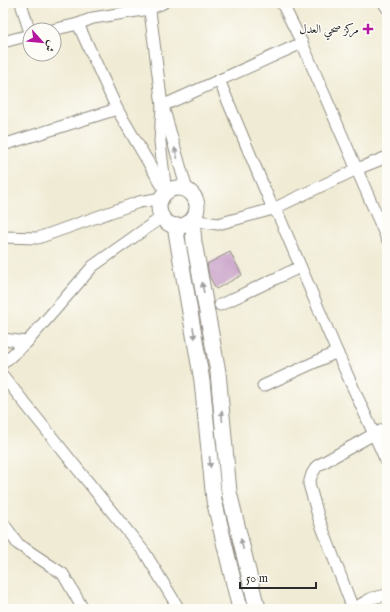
<svg xmlns="http://www.w3.org/2000/svg" width="390" height="612" viewBox="0 0 390 612" font-family="'IM FELL English',Amiri,serif">
<style>
.building{fill:#c398c4}
.lines{fill:none;stroke-linecap:round;stroke-linejoin:round}
.street-casing{stroke:#8e8b80;stroke-width:13}
.secondary-casing{stroke:#8e8b80;stroke-width:17}
.street{stroke:#fff;stroke-width:11}
.secondary{stroke:#fff;stroke-width:15}
.oneway{fill:#a0a0a0}
.poi-dot{fill:#b5179e;stroke:#fdfcf7;stroke-width:1.5}
.labels{text-anchor:middle;dominant-baseline:central;stroke-width:3;stroke-linejoin:round;paint-order:stroke}
.poi-label{font-size:12px;fill:#2b2b2b;stroke:#fdfcf7;text-anchor:end}
</style>
<rect width="100%" height="100%" fill="#fdfcf7"/>
<filter id="ink" filterUnits="userSpaceOnUse"><feTurbulence type="fractalNoise" baseFrequency=".025" numOctaves="2"/><feDisplacementMap in="SourceGraphic" scale="8" xChannelSelector="R" yChannelSelector="G"/><feConvolveMatrix kernelMatrix="1 2 1 2 8 2 1 2 1" color-interpolation-filters="sRGB"/></filter>
<filter id="wash" filterUnits="userSpaceOnUse"><feTurbulence type="fractalNoise" baseFrequency=".012" numOctaves="4" result="noise"/><feDisplacementMap in="SourceGraphic" scale="16" xChannelSelector="R" yChannelSelector="G"/><feGaussianBlur stdDeviation="0.9" result="paint"/><feColorMatrix in="noise" values="0 0 0 0 0 0 0 0 0 0 0 0 0 0 0 0 0 1.4 0 .05"/><feComposite in="paint" operator="in"/></filter>
<g filter="url(#wash)">
<rect width="100%" height="100%" fill="#f0ebd4"/>
<g id="blocks">
<polygon class="building" points="230,252 242,275 216,289 209,276 207,264"/>
</g>
</g>
<g filter="url(#ink)">
<use href="#blocks" fill-opacity="0" stroke="#8e8b80" stroke-width="1"/>
<g class="lines">
<g class="street-casing">
<g id="street">
<polyline points="21,3 30,33"/>
<polyline points="149,3 162,106 160,142 166,193"/>
<polyline points="282,3 302,43 387,239"/>
<polyline points="384,3 387,8"/>
<polyline points="78,24 117,109 164,189"/>
<polyline points="52,30 78,24 93,18 149,9 163,3"/>
<polyline points="3,42 30,35"/>
<polyline points="219,80 273,209 278,214 337,352 387,463"/>
<polyline points="162,106 302,43"/>
<polyline points="164,110 187,190"/>
<polyline points="3,145 117,109"/>
<polyline points="192,220 218,224 273,209 357,169 387,157"/>
<polyline points="3,237 38,238 139,202 162,198"/>
<polyline points="220,305 300,267"/>
<polyline points="3,339 27,342"/>
<polyline points="3,363 27,342 93,266 162,217"/>
<polyline points="3,376 145,553 179,609"/>
<polyline points="263,386 337,352"/>
<polyline points="3,523 18,544 63,574 83,609"/>
<polyline points="353,609 319,519 309,484 312,474 317,466 374,434 387,428"/>
<polyline points="353,609 372,598 387,595"/>
</g>
</g>
<g class="secondary-casing">
<g id="secondary">
<circle cx="178" cy="207" r="19"/>
<polyline points="192,220 194,242 218,372 229,492 255,600 259,609"/>
<polyline points="175,226 202,381 214,500 240,609"/>
</g>
</g>
<use href="#street" class="street"/>
<use href="#secondary" class="secondary"/>
</g>
<defs><path id="oneway-solid" d="M-6-.8H1V-3.2L6.5 0L1 3.2V.8H-6Z"/></defs>
<g class="oneway">
<use href="#oneway-solid" transform="translate(176 153) rotate(-105)"/>
<use href="#oneway-solid" transform="translate(203 288) rotate(-100)"/>
<use href="#oneway-solid" transform="translate(194 333) rotate(80)"/>
<use href="#oneway-solid" transform="translate(222 416) rotate(-95)"/>
<use href="#oneway-solid" transform="translate(210 462) rotate(85)"/>
<use href="#oneway-solid" transform="translate(242 544) rotate(-103)"/>
</g>
</g>
<path class="poi-dot" d="M366 23h4v4h4v4h-4v4h-4v-4h-4v-4h4z"/>
<g class="labels">
<g class="poi-label">
<text x="359" y="29">مركز صحي العدل</text>
</g>
</g>
<rect width="390" height="612" fill="none" stroke="#fdfcf7" stroke-width="16"/>
<g transform="translate(42 42) rotate(117)"><circle r="19" fill="#fdfcf7" stroke="#a9a8a5"/>
<path d="M0-3L7 15L0 10L-7 15Z" fill="#b5179e"/>
<text y="-6" font-size="11" font-weight="bold" text-anchor="middle" fill="#2b2b2b">ش</text>
</g>
<path d="M240 582v6h76v-6" fill="none" stroke="#2b2b2b" stroke-width="2"/>
<text x="246" y="582" font-size="12" fill="#2b2b2b" stroke="#fdfcf7" stroke-width="3" paint-order="stroke">50 m</text>
</svg>
